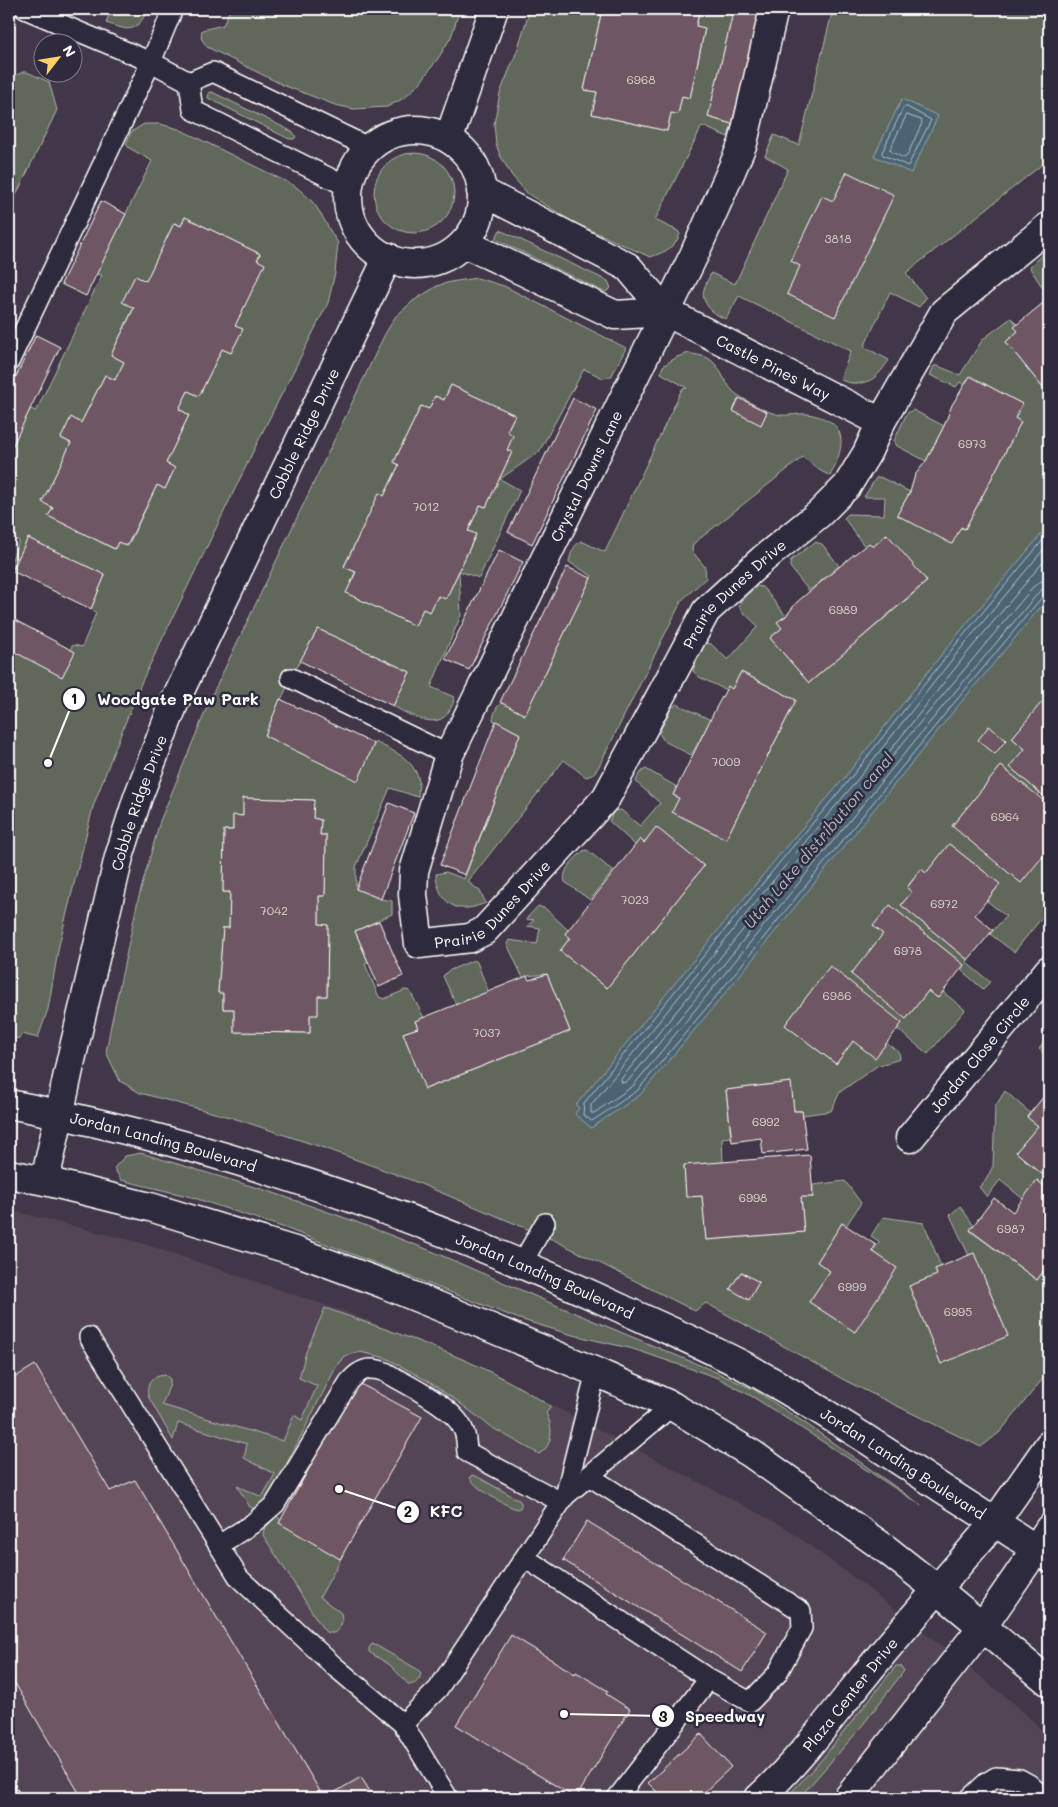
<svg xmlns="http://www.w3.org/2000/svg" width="1058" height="1807" viewBox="0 0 1058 1807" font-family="Mali,sans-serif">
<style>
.built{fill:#534454}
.green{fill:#60685b;stroke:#b0b4ad;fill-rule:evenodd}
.water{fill:#4b6473;stroke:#93a2ab}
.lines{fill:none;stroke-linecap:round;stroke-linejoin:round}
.shore{stroke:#b7c1c7;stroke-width:1}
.building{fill:#6e5662;stroke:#fff}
.lane-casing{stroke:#fff;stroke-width:22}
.street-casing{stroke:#fff;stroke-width:31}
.secondary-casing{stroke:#fff;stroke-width:31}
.lane{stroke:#2f2a3d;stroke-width:19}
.street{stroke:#2f2a3d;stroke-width:28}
.secondary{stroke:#2f2a3d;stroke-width:28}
.labels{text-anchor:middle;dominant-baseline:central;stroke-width:5;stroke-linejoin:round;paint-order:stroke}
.number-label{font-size:12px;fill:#dbd5d8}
.street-label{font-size:15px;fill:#fff;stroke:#2f2a3d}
.water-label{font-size:16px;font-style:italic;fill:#aeb9c0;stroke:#2f2a3d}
.leader{fill:none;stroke:#fff;stroke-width:2}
.callout-dot{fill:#fff;stroke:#2f2a3d;stroke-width:2}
.mark-label{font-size:15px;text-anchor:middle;font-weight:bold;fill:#111}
.callout-label{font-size:16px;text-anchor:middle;font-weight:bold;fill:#fff;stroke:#2f2a3d;stroke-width:5;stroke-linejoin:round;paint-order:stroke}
</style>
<rect width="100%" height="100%" fill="#423748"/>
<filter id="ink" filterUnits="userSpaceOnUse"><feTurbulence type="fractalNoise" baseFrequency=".02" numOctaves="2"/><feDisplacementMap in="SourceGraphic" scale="10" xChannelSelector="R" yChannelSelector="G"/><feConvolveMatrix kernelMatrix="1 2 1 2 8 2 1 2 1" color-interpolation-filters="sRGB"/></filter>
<g filter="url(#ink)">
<polygon class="built" points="9,1210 141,1243 343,1311 462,1358 783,1526 860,1582 1016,1705 1049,1737 1049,1798 9,1798"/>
<g class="green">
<path d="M 111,9 L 148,9 C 136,34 130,31 106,23 Z"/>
<polygon points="227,9 460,9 451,37 439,57 420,83 404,98 387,107 354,109 335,105 283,85 207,47 201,38 202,30 223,25 229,12"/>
<path d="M 530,9 L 608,9 L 607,12 L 602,11 L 584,89 L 597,92 L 592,114 L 667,131 L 671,113 L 678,114 L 682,96 L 690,98 L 705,29 L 696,26 L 700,9 L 734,9 L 708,117 L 732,124 L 728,137 L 702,126 L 655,220 L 678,231 L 680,234 C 675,248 663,253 650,257 L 573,222 L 528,194 L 512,176 L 500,155 L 496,144 L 494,124 L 500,93 L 517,51 Z"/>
<path d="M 833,9 L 1043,9 L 1049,16 L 1049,159 L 906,273 L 926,298 L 919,307 L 890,292 L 864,347 L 889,360 C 879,375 871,385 852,383 C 847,382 844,382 840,379 L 851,351 L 739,296 L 726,319 C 714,315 700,303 704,289 C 706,283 709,278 711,273 L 735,284 L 788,169 L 765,156 L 774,135 L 799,145 Z"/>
<polygon points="23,72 27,72 49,82 57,110 9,210 9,79"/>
<polygon points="209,92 212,92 293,132 296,137 294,139 289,139 208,98"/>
<path d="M 144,124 L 160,124 L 179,129 L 295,186 C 302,192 309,197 315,205 C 324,217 329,231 338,243 L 335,273 L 328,303 L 264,429 L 142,681 L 112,756 L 93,807 L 59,945 L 48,1009 L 38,1038 L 22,1034 L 19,1038 L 9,1040 L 9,646 L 59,671 L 72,646 L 74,645 L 82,647 L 96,613 L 91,609 L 105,575 L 28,538 L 12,571 L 9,567 L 19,541 L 9,536 L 9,453 L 30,409 L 36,411 L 102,275 L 96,274 L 152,161 L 129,148 L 126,144 L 131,132 ZM 185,217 L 260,254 L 235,326 L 242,330 L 231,353 L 222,349 L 199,396 L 188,391 L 179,409 L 189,415 L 166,463 L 174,468 L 165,489 L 157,485 L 128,546 L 118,542 L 114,549 L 49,516 L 53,508 L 43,502 L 71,443 L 61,438 L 71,418 L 81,423 L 105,375 L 115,380 L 124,362 L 111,355 L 174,223 L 181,226 Z"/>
<circle cx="414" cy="193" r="40"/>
<polygon points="500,230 608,281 611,288 606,292 602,291 495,239"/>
<polygon points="1049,248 1049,297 1031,270 1030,266"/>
<path d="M 477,278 L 504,286 L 626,348 L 611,377 L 603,378 L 584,369 L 539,452 L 500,479 L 520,490 L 479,578 L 459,571 L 461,615 L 431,687 L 454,697 C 454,703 452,706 449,711 C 438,732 407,714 393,706 L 410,672 L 318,629 C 298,664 281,698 265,735 L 358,780 L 375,742 C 393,751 414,758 419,781 C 419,785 418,792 418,797 L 390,788 L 356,867 L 356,889 L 381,899 L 392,901 L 392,914 L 355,931 L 368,962 L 365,964 L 379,997 L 384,999 L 405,990 L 410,991 L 424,1018 L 415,1021 L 418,1028 L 403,1033 L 426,1089 L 570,1031 L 547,974 L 527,976 L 523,978 L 507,944 L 509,940 L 537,944 L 540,928 L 527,926 L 534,920 L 526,919 L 538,906 L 546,909 L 568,930 L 565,934 L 570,938 L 560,951 L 607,988 L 704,866 L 656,828 L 644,843 L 640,840 L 635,845 L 609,821 L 614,811 L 621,810 L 640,826 L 660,803 L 636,782 C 638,775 640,772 646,769 L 677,787 L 673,795 L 679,798 L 673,812 L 726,839 L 796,700 L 741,672 L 732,689 L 728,687 L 726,690 L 699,677 L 693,671 L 702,645 L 707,643 L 711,644 L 728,660 L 758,626 L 741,610 L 739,605 L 741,601 L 757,586 L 762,587 L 765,590 L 786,616 L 782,628 L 770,638 L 809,683 L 927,582 L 887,535 L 873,547 L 865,547 L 844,518 L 848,514 L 884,515 L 885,497 L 864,497 L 876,478 L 880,477 L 910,492 L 897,515 L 965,529 L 1021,422 L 1015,418 L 1022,404 L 970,376 L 965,385 L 960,382 L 956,387 L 930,375 L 934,366 L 938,366 L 960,375 L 983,339 L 1011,318 L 1017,324 L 1014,327 L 1018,331 L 1006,342 L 1043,388 L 1049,384 L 1049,710 L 1042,704 L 1012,738 L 1025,749 L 1010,767 L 1040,793 L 1037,796 L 1001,766 L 952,826 L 1043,856 L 1049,861 L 1049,909 L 1014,952 L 990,934 L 1006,916 L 987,901 L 1000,884 L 949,844 L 926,873 L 921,869 L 907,887 L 912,892 L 901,905 L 968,960 L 967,963 L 990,982 L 983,989 L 961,970 L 964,965 L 890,905 L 874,926 L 883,934 L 906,1019 L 928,991 L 938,998 L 943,992 L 965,1010 L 928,1054 L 897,1029 L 901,1023 L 830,967 L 785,1025 L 836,1064 L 853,1041 L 886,1043 L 899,1052 L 900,1059 L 877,1066 L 840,1092 L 831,1111 L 803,1115 L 802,1111 L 794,1111 L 790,1082 L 726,1090 L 731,1137 L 722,1138 L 723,1163 L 684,1166 L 686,1197 L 702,1196 L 706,1240 L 804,1232 L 801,1197 L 813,1197 L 813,1185 L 845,1181 L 861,1203 L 846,1226 L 842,1223 L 817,1262 L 830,1271 L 809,1302 L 896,1268 L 872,1251 L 880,1242 L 871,1236 L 883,1217 L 924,1223 L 941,1267 L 935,1269 L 937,1275 L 910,1286 L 941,1363 L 969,1256 L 950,1215 L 960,1206 L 974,1226 L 970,1231 L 1037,1280 L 1047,1266 L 1049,1268 L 1049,1371 L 1000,1432 L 981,1447 L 848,1382 L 706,1303 L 695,1311 L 554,1240 L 411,1180 L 330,1150 L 233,1118 L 140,1093 L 120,1081 L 106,1052 L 111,1025 L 138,900 L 160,821 L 213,693 L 384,336 L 395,317 L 413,301 L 437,286 L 450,282 ZM 451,385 L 515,415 L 507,431 L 507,450 L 512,452 L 486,507 L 480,505 L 468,531 L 476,535 L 446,599 L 438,596 L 430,612 L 423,609 L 415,626 L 347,593 L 355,572 L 344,566 L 379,494 L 384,496 L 399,465 L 394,462 L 421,406 L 429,409 L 435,396 L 444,400 ZM 244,798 L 313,800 L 313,818 L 321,820 L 320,835 L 326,835 L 325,896 L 319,896 L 319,924 L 328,925 L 327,996 L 318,996 L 310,1015 L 310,1033 L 234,1032 L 234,1009 L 223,1009 L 223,993 L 218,992 L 223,928 L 229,928 L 230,892 L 223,892 L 224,830 L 233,830 L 233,816 L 243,816 Z"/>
<path d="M 689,353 C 695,355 702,355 708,358 C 722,366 724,387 739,396 C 751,403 767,413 781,415 C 790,416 799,413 808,414 C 849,421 846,445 830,476 L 819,470 L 803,457 L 693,544 L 692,551 L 705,567 L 706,578 L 682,600 L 598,768 L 592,775 L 586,777 L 564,760 L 470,879 L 468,882 L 480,891 L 486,903 C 480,905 473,908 467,908 C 447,910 437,892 436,874 L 446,872 L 464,879 L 520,734 L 493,720 C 494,713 496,706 502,703 L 525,714 L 592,576 L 569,562 C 570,554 574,545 581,541 L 605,552 L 682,389 L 687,388 L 661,373 L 663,366 L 677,357 Z"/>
<polygon points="913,410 944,426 926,461 897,446 894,441 907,413"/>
<polygon points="815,542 822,544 839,566 809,591 790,567 791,560"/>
<polygon points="677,704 711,720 691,755 664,741 659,733 671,708"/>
<path d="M 587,850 L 613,871 L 590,900 L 565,882 C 561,870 575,859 583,851 Z"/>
<polygon points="474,960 477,962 489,993 456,1005 443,976 448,971"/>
<polygon points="1047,1039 1049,1040 1049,1058 1039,1049"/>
<polygon points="1005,1091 1030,1113 1027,1117 1038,1126 1016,1152 1049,1180 1049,1190 1037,1180 1023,1199 1000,1180 987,1197 979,1187 986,1180 993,1166 995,1107"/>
<polygon points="141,1153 271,1192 351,1220 429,1250 546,1301 709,1369 753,1389 805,1423 921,1505 753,1397 718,1378 633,1349 569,1334 519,1319 285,1228 191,1197 121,1180 114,1168 125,1156"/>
<path d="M 325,1308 C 404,1336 482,1360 551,1407 L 546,1413 C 553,1426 554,1445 539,1454 L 491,1427 L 457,1401 L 426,1380 L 386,1358 L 360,1352 L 344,1356 L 336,1367 L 276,1485 L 264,1503 L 255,1509 L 250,1507 L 237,1486 L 262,1497 L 275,1474 L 244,1458 L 247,1444 L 178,1423 L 173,1440 L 148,1396 C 146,1383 152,1376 165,1375 L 170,1379 L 170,1384 L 162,1405 L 283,1441 L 294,1415 L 302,1420 L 317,1386 L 299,1378 L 306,1352 Z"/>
<path d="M 472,1475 L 476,1476 L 519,1500 L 521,1503 L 521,1507 L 518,1509 C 507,1507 472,1487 470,1477 Z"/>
<path d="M 277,1516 L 280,1520 L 344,1553 L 320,1597 L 341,1613 C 343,1623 342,1627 334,1633 L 327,1633 L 323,1629 L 263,1535 L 264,1529 Z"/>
<path d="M 372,1644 L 377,1646 L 417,1669 L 421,1673 C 420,1680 416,1684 409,1685 L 390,1665 L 369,1652 L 369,1648 Z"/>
<polygon points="896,1666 901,1666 904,1671 858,1731 799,1798 786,1798 823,1758"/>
</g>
<g class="water">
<polygon points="902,99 938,116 911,173 874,156"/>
<polygon points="1049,525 1049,597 953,712 722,997 640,1095 591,1128 575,1114 579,1108 576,1105 785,848 841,782 953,640"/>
</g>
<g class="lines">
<g class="shore">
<polygon points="904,107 907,107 931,120 908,166 883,155 882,153"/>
<polygon points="907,115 921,120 922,123 907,156 904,158 892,152 890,150"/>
<polyline points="1049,533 957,643 845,785 789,851 584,1103 583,1115 592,1121 637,1091 718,994 949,709 1043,596 1049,594"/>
<polyline points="1049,543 962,647 850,789 794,855 591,1105 591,1113 594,1113 633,1086 944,705 1039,592 1044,588 1049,588"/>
<polyline points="1049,555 968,652 870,776 870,780 873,779 1033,587 1041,581 1049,580"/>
<polygon points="845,806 848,806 849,810 707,985 628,1081 622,1083 621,1079 800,860"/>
</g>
</g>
<g class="building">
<polygon points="608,9 700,9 696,26 705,28 690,98 682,96 678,114 671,113 667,131 592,114 597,92 584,90 602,10 607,12"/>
<polygon points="734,9 761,9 732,124 708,117"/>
<polygon points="847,172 894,195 835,317 787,294 800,266 791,261 822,196 833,201"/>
<polygon points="101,201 126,214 86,296 61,284"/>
<polygon points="185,217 260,254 257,260 265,264 235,326 243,329 231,353 222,349 199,396 188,391 179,409 189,415 166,463 175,468 165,489 157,485 127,546 118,542 115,549 48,516 53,508 42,502 71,443 61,438 71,417 81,423 105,375 115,380 124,362 111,355 134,308 122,302 135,276 146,281 174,223 181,226"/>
<polygon points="1049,298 1049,384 1043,388 1006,342 1018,331 1014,327"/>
<polygon points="36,335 60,347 9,453 9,391"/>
<polygon points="970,376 1022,404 1015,418 1021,422 965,529 961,527 952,544 897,515 910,492 915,475 926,461 944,426 952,405"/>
<polygon points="451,385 515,415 507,431 513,436 507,450 512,452 486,507 480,505 468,531 476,534 446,599 438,596 430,612 423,609 415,626 346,593 356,572 344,567 379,493 384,496 399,465 394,462 421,406 429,409 435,396 444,400"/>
<polygon points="573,398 597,410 532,544 508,532"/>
<polygon points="739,398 767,412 761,425 733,411"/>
<polygon points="887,534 927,581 809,683 770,638 782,628 777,622 786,616 797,602 852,556 869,543 873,547"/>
<polygon points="28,538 105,575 91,609 12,571"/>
<polygon points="499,550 523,562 469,670 445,659"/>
<polygon points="567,567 591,578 525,715 500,702"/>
<polygon points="13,619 75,652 62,677 9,649 9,627"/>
<polygon points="318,629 410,672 393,706 300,661"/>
<polygon points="741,672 796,700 726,839 672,812 679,798 673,795 717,706 728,686 732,689"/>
<polygon points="280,699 374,744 358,781 265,736"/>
<polygon points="1041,703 1049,710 1049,801 1010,767 1025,749 1012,738"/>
<polygon points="496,721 520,734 465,875 440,865"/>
<polygon points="989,726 1006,740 995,754 978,740"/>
<polygon points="1001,766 1049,805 1049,861 1043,856 1021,883 952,826"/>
<polygon points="243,798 314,800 313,818 321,820 320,835 326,835 325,896 319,896 319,924 328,925 327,996 318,996 318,1015 310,1015 310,1033 234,1032 234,1009 223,1009 223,993 218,993 223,928 229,928 230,892 223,892 224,830 233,830 233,815 243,816"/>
<polygon points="389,803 414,813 381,899 356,889"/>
<polygon points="656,827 704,866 607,988 560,951 570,938 565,934 640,839 644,843"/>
<polygon points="949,844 1000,884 975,915 993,930 968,960 901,905 912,892 907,888 921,869 926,873"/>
<polygon points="890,905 964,965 938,998 928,991 906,1019 851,974 883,934 873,926"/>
<polygon points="379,921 403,976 379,987 355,931"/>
<polygon points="830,966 902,1023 875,1058 853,1041 836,1064 785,1025"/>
<polygon points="547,974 570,1031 425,1089 403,1033 418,1028 415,1021 527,976 529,980"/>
<polygon points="791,1082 794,1111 802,1111 807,1149 763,1154 761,1138 732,1142 726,1090"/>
<polygon points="1049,1090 1049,1180 1016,1152 1038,1126 1027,1117"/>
<polygon points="810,1155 813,1197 801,1197 804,1232 706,1240 702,1196 686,1197 684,1165"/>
<polygon points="1037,1180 1049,1190 1049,1268 1047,1266 1037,1280 970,1230 994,1198 1013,1212"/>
<polygon points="842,1223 876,1245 872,1251 897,1268 855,1332 809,1302 830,1271 817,1262"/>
<polygon points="974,1253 1008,1336 941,1364 909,1286 937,1275 935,1269"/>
<polygon points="741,1272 759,1282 749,1300 730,1289"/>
<polygon points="35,1365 110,1491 135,1480 324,1798 82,1798 9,1673 9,1381"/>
<polygon points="357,1382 422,1417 340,1559 279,1523"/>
<polygon points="587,1521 767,1632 742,1672 563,1560"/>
<polygon points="511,1635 575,1674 576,1672 608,1691 606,1694 630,1709 576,1798 456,1725"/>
<polygon points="701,1734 731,1767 698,1798 663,1798 648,1783"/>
<polygon points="361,1777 374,1798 325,1798"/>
</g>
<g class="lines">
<g class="lane-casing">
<g id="lane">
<polyline points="173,9 151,62 189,82 213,72 370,148"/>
<polyline points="189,82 193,110 350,188"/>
<polyline points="9,362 151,62 25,9"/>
<polyline points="291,678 449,755"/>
<polyline points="522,1263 545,1223"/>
<polyline points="89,1337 239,1578 334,1666 403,1724 448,1798"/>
<polyline points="565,1496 596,1372"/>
<path d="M 219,1545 L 252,1524 L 275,1504 L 349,1382 C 360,1369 369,1366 385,1372 C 406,1384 454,1407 463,1429 C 467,1437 466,1444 467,1452 L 561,1502"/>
<polyline points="525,1558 709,1679 750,1702 777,1674 802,1628 801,1611 589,1476"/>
<polyline points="403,1724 438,1689 565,1496 672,1406"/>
<polyline points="9,1796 10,1798"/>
<polyline points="617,1798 709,1679"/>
<polyline points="970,1798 986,1783 996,1777 1020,1779 1029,1784 1044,1798"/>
</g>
</g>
<g class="street-casing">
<g id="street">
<path id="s1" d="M 774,9 L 743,143 L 732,169 L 694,255 L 449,755 L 414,871 L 413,895 L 419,944 L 470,938 L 484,931 L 606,798 L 706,611 L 763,559 L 819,514 L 847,486 L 867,453 L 881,422 L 944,312 L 1049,226"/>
<circle cx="415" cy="197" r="67"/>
<polyline points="449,138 494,9"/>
<path id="s2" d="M 481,191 L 628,267 L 666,312 L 881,422"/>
<polyline points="464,243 615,315 666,312"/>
<path id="s3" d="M 910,1138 L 1049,970"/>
<path id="s4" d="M 45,1181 L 71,1060 L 119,857 L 138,797 L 175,701 L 388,257"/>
<polyline points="995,1522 1049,1445"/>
<polyline points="1036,1549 1049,1529"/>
</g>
</g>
<g class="secondary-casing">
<g id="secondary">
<path id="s5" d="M 9,1104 C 219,1145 424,1217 618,1307 C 661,1327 706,1346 748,1368 C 815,1405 879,1447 943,1489 C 979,1512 1014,1534 1049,1558"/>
<polyline points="9,1174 45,1181 150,1207 298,1252 384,1284 472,1320 596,1372 672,1406 752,1454 887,1550 938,1590 1049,1682"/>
<path id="s6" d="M 759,1798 C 810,1751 848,1693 893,1641 C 927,1601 961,1562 995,1522"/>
<polyline points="848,1798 983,1626 1036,1549"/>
</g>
</g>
<use href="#lane" class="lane"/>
<use href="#street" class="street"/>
<use href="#secondary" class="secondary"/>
</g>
</g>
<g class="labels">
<g class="number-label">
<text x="641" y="79">6968</text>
<text x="838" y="238">3818</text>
<text x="972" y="443">6973</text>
<text x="426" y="506">7012</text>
<text x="843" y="609">6989</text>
<text x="726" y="761">7009</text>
<text x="1005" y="816">6964</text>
<text x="635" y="899">7023</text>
<text x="944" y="903">6972</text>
<text x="274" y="910">7042</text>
<text x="908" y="950">6978</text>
<text x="837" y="995">6986</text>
<text x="487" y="1032">7037</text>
<text x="766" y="1121">6992</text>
<text x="753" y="1197">6998</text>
<text x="1011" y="1228">6987</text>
<text x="852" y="1286">6999</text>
<text x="958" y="1311">6995</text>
</g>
<g class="street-label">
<text stroke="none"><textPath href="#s2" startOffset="345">Castle Pines Way</textPath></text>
<text stroke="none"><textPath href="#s4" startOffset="795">Cobble Ridge Drive</textPath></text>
<text transform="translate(586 476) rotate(-64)">Crystal Downs Lane</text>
<text stroke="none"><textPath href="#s1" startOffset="1502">Prairie Dunes Drive</textPath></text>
<text stroke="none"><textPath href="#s4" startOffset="390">Cobble Ridge Drive</textPath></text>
<text stroke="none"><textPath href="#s1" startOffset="1099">Prairie Dunes Drive</textPath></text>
<text stroke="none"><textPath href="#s3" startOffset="109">Jordan Close Circle</textPath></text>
<text stroke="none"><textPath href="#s5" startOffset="159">Jordan Landing Boulevard</textPath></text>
<text stroke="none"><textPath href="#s5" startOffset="564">Jordan Landing Boulevard</textPath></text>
<text stroke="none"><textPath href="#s5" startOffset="969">Jordan Landing Boulevard</textPath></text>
<text stroke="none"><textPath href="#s6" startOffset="138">Plaza Center Drive</textPath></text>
</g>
<g class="water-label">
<text transform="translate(818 840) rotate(-50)">Utah Lake distribution canal</text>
</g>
</g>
<path class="leader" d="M48 763L74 699M339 1489L408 1512M564 1714L663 1716"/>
<g class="callout-dot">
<circle cx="48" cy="763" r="5"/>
<circle cx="339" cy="1489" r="5"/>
<circle cx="564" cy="1714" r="5"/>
<circle cx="74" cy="699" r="12"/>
<circle cx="408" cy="1512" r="12"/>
<circle cx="663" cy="1716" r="12"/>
</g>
<g class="mark-label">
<text x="74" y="704">1</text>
<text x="408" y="1517">2</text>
<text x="663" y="1722">3</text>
</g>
<g class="callout-label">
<text x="178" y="705">Woodgate Paw Park</text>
<text x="446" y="1517">KFC</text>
<text x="725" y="1722">Speedway</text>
</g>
<rect width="1058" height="1807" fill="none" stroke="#2f2a3d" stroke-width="30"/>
<rect x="15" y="15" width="1028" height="1777" fill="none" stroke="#fff" stroke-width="2" filter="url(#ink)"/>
<g transform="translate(58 58) rotate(59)"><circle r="24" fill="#2f2a3d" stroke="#827f8b"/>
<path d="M0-4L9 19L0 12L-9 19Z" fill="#ffd166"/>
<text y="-8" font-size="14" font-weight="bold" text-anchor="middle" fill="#ffffff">N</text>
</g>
</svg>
